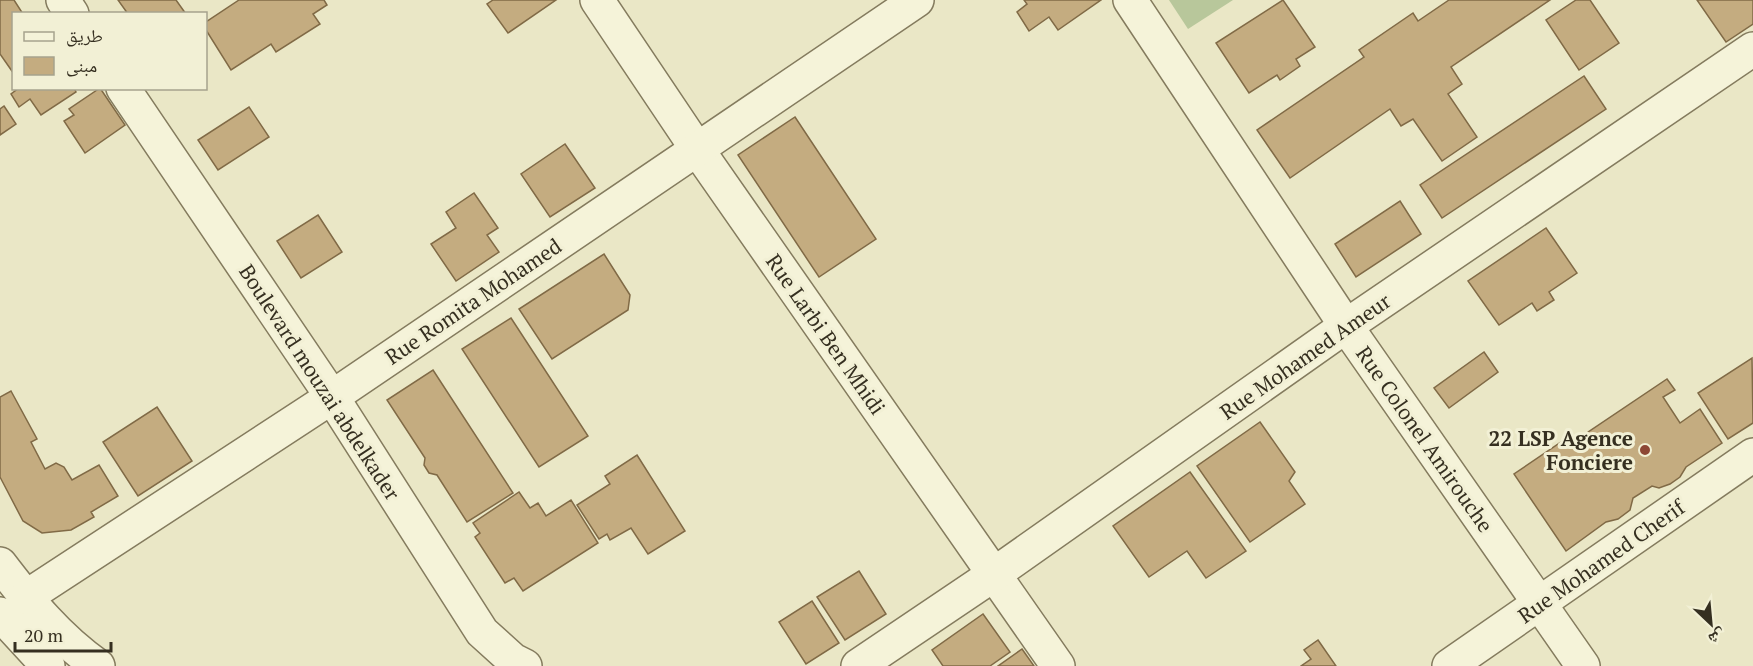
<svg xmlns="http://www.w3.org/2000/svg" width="1753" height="666" viewBox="0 0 1753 666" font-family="'PT Serif','Noto Naskh Arabic',serif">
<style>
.green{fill:#b8c79b}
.building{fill:#c4ac80;stroke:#806a46;stroke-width:1.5}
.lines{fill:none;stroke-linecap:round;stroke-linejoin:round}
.minor-casing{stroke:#847b5e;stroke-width:36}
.minor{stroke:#f5f3d9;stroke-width:33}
.poi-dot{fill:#8d4734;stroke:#f2f0d5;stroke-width:2}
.labels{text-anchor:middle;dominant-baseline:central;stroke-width:6;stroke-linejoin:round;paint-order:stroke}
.street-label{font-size:21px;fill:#352f20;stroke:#f2f0d5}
.poi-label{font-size:21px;font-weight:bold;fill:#352f20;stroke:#f2f0d5;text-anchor:end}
</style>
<rect width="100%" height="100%" fill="#eae7c6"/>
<polygon class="green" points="1169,0 1233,0 1188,29"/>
<g class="building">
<polygon points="0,0 14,0 23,14 14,14 14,74 0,54"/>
<polygon points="118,0 176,0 186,14 128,14"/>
<polygon points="239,0 324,0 327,5 313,14 320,24 276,52 271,44 231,70 206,30 206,22"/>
<polygon points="493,0 556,0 508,33 487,4"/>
<polygon points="1024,0 1101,0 1058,30 1049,17 1029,31 1017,12 1027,4"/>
<polygon points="1283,0 1315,47 1296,59 1300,66 1280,80 1277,75 1249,93 1216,43"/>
<polygon points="1449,0 1550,0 1451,67 1462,84 1448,94 1477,137 1442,161 1413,119 1401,126 1390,109 1290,178 1257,130 1364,57 1359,50 1413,13 1418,21"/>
<polygon points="1576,0 1590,0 1619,43 1579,70 1546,20"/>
<polygon points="1697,0 1753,0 1753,24 1726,42"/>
<polygon points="1584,76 1606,109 1442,218 1420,185"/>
<polygon points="19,88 74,88 76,92 41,115 30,99 19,107 11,94"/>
<polygon points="100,88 125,125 85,153 64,121 74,115 69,109"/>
<polygon points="4,106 16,124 0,135 0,109"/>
<polygon points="249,107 269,137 218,170 198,140"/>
<polygon points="795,117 876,239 819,277 738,155"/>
<polygon points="565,144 595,188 550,217 521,174"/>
<polygon points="474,193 498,228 487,235 499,252 456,281 431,244 456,228 446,212"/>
<polygon points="1400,201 1421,234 1356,277 1335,244"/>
<polygon points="318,215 342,252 301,278 277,241"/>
<polygon points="1546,228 1577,273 1549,292 1554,300 1537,311 1532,303 1499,325 1468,281"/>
<polygon points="604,254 630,295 628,310 552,359 519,309"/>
<polygon points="511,318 588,436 539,467 462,349"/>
<polygon points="1484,352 1498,372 1449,408 1434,388"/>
<polygon points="1752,358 1753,423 1728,439 1698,393"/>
<polygon points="433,370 513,493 467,522 437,475 429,473 424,465 425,458 387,400"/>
<polygon points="1667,379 1675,390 1663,397 1680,423 1700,409 1722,443 1686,467 1680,477 1670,484 1659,488 1652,486 1633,498 1630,510 1618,519 1606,522 1566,551 1514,474 1570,436 1576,440"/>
<polygon points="11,391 37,439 31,442 45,469 56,463 64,467 72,480 99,465 118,496 91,512 94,517 71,530 42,533 23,521 0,477 0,397"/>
<polygon points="157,407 192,461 138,496 103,442"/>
<polygon points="1260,422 1295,472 1289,481 1305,504 1250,542 1197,466"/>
<polygon points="637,455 685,531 648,554 631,528 610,540 607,534 599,539 577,505 610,484 605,476"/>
<polygon points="1190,472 1246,551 1206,578 1187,551 1149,577 1113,526"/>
<polygon points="519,492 530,508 538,503 546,516 571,500 598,543 523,591 514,578 505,583 475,537 480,533 473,523"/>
<polygon points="859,571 886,614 845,640 817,597"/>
<polygon points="812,601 839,643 806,664 779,622"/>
<polygon points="983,614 1010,652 990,666 943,666 932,650"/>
<polygon points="1318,640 1336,666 1301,666 1311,659 1304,650"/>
<polygon points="1022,649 1034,666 998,666"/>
</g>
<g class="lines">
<g class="minor-casing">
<g id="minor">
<polyline points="63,0 72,14"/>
<polyline points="597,0 697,149 1058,666"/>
<polyline points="1130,0 1346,326 1583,666"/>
<polyline points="123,88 332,397 482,632 513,660 525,666"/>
<path d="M 0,564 C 29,602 58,638 98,666"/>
<polyline points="26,597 332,397 917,0"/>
<polyline points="0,614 48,666"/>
<polyline points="858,666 993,575 1346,326 1753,49"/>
<polyline points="1449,666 1753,455"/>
</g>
</g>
<use href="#minor" class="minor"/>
</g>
<circle class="poi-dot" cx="1645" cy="450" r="6"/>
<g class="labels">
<g class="street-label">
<text transform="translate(473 301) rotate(-34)">Rue Romita Mohamed</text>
<text transform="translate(826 334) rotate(55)">Rue Larbi Ben Mhidi</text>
<text transform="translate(1305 356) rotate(-35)">Rue Mohamed Ameur</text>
<text transform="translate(320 382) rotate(57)">Boulevard mouzai abdelkader</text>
<text transform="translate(1425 439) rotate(55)">Rue Colonel Amirouche</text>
<text transform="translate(1601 561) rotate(-35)">Rue Mohamed Cherif</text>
</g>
<g class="poi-label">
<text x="1633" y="438">22 LSP Agence<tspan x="1633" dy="24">Fonciere</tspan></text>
</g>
</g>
<rect x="12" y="12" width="195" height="78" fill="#f2f0d5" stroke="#a6a38d" stroke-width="1.5"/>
<rect x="24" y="32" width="30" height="9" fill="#f5f3d9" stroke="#a6a38d" stroke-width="1.5"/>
<text x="66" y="42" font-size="18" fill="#352f20">طريق</text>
<rect x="24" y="57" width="30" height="18" fill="#c4ac80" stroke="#a6a38d" stroke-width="1.5"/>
<text x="66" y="72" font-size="18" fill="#352f20">مبنى</text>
<g transform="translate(1711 624) rotate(154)" stroke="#f2f0d5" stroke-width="4.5" paint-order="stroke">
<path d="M0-4.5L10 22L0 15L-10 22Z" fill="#352f20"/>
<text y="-9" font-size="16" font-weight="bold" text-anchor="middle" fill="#352f20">ش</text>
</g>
<path d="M15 642v9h96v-9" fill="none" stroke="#352f20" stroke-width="3"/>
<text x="24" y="642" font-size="18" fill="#352f20" stroke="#f2f0d5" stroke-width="4.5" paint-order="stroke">20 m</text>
</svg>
